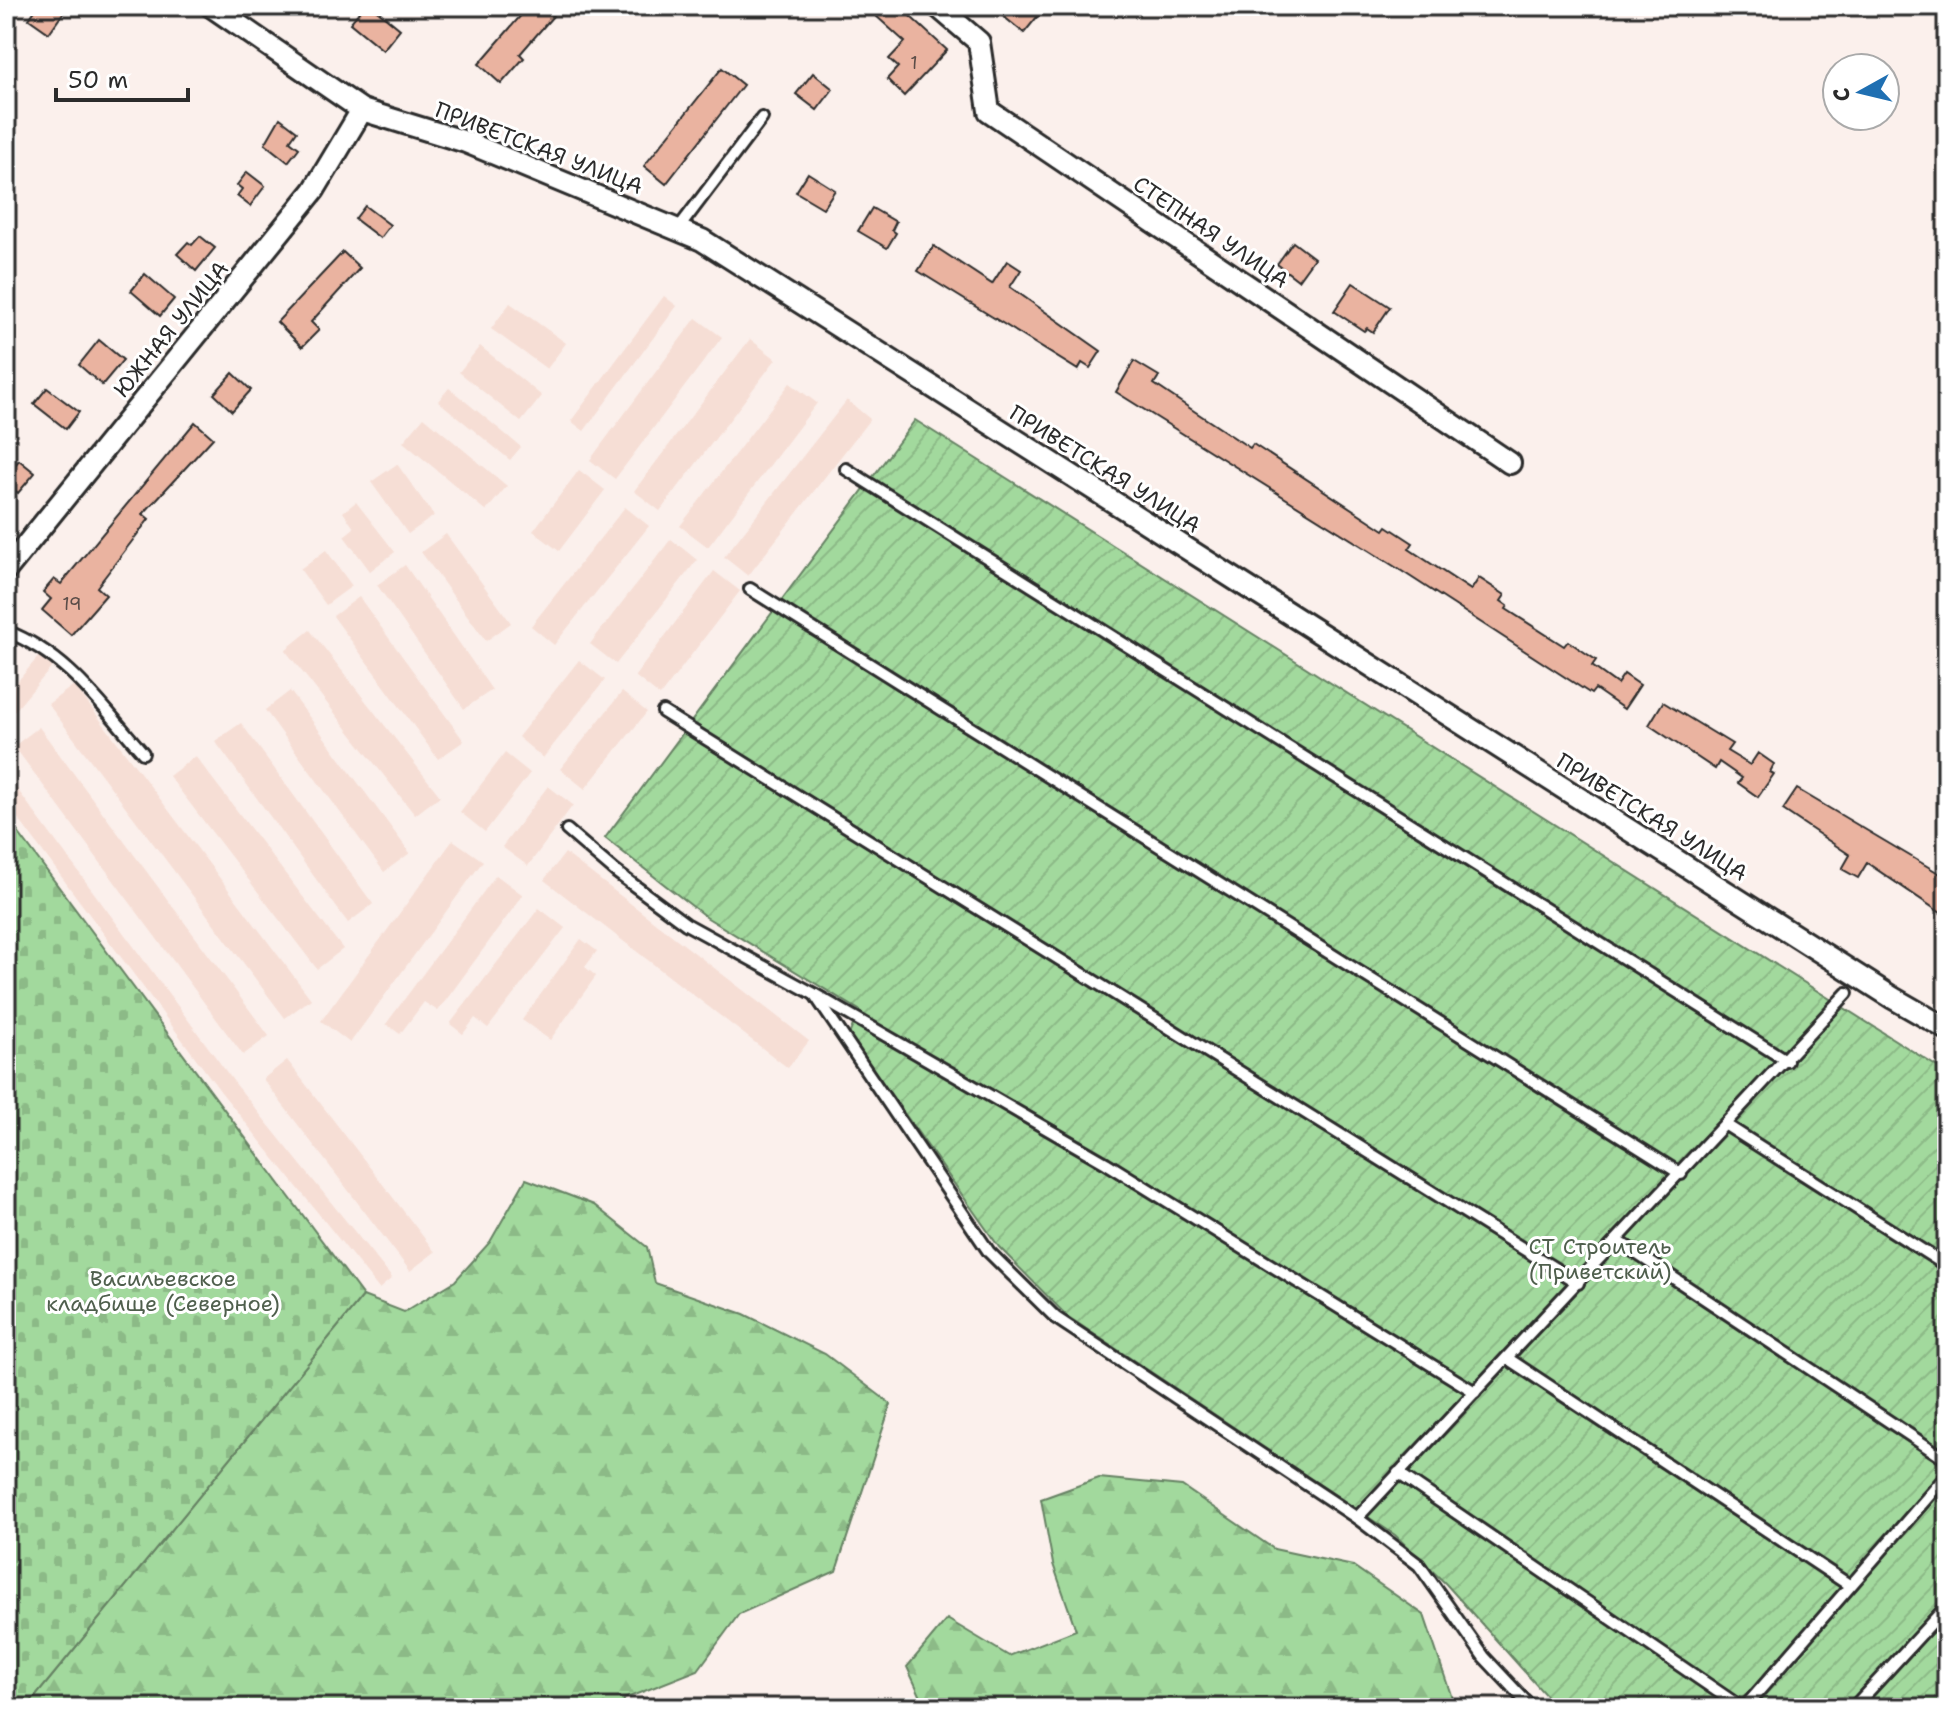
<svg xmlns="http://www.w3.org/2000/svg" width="1953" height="1714" viewBox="0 0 1953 1714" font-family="'Shantell Sans',sans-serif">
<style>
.built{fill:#f6ded5}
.forest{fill:url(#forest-firs);stroke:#668264;stroke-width:2}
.cemetery{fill:url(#cemetery-stones);stroke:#668264;stroke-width:2}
.garden{fill:url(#garden-furrows);stroke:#668264;stroke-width:2}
.building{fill:#eab3a0;stroke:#2b2b2b;stroke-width:2}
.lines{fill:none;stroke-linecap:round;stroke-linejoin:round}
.service-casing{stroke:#2b2b2b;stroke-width:16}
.minor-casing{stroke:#2b2b2b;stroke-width:26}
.service{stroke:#fff;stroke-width:10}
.minor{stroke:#fff;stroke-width:20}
.labels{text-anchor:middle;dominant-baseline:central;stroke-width:6;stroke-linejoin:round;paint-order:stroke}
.number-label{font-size:18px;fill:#5b4d48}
.street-label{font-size:22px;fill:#2b2b2b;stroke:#fff}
.park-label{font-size:22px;fill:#4f5f4d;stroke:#fff}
</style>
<defs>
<pattern id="forest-firs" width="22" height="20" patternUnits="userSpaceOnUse" patternTransform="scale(2)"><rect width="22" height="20" fill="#a2d99d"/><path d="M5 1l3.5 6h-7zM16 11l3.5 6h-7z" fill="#8cba87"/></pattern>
<pattern id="cemetery-stones" width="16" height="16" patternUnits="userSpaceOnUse" patternTransform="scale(2)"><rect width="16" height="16" fill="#a2d99d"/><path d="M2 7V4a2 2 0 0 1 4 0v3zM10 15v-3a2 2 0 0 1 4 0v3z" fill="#8cba87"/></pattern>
<pattern id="garden-furrows" width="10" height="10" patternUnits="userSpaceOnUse" patternTransform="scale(2)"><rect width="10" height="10" fill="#a2d99d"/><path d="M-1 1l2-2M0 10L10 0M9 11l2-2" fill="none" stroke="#8cba87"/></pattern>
</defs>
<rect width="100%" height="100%" fill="#fbf0ec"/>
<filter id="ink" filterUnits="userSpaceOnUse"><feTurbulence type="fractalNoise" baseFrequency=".0125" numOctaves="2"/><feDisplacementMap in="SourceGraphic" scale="16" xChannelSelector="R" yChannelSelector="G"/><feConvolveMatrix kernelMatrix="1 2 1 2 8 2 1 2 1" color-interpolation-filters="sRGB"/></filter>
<g filter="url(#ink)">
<g class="built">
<polygon points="664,296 677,306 584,431 571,421"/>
<polygon points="510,303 566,343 547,369 491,329"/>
<polygon points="696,318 722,337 615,479 590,460"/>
<polygon points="750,339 776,359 660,511 634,491"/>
<polygon points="480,346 542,396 521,422 459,372"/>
<polygon points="790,383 817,403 708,547 680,526"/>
<polygon points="449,388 521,447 510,460 438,401"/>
<polygon points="847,400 870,419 748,576 724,557"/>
<polygon points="424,417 507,486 486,511 403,442"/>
<polygon points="397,464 434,516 408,534 371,482"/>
<polygon points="579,470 605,490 559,551 533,531"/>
<polygon points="356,502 395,552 370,571 344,536 354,528 343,512"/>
<polygon points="625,507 649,526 554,645 531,626"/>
<polygon points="446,534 511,623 486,641 421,552"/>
<polygon points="671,539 697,560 616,664 590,644"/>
<polygon points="326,550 352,586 326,605 300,569"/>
<polygon points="405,565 492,690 464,709 377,585"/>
<polygon points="714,571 740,591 660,696 635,676"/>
<polygon points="359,597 464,741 438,759 333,616"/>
<polygon points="310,630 440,796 415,815 285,650"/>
<polygon points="39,656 52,667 6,721 6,695"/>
<polygon points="579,660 605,680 543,758 518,737"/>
<polygon points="74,685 311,999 285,1018 48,704"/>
<polygon points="290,691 410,853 384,872 265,710"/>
<polygon points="622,692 647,712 585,789 560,769"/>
<polygon points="241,723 373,904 348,923 215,741"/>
<polygon points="39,727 269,1036 243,1055 14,746"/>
<polygon points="505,753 530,773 485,832 460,812"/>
<polygon points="195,756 343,949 317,969 169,776"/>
<polygon points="6,774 234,1082 392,1278 379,1289 221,1092 6,802"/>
<polygon points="548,786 573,805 528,866 502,847"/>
<polygon points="453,840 483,861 350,1043 321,1021"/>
<polygon points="565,853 809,1041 788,1068 544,880"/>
<polygon points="496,875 523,895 438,1011 424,1002 400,1034 386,1024"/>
<polygon points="539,908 565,928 488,1028 475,1018 463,1034 450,1024"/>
<polygon points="581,939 597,951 585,967 596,976 550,1040 522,1020"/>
<polygon points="287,1060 435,1252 410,1271 263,1079"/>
</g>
<g class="forest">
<polygon points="526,1179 594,1205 647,1247 655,1283 744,1314 825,1354 891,1404 836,1571 739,1614 698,1670 624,1699 623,1708 26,1708 363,1296 404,1312 455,1281 490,1242"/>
<polygon points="1099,1478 1182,1486 1274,1549 1353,1566 1424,1615 1452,1698 1464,1708 926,1708 907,1667 947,1619 1009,1656 1076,1630 1053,1564 1041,1499"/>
</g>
<polygon class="cemetery" points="6,816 363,1296 26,1708 6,1708"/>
<polygon class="garden" points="915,420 1947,1073 1947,1708 1557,1708 1446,1584 1395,1535 1067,1316 999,1247 849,1035 859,1010 706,917 605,838"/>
<g class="building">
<polygon points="38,6 68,6 49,33 29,19"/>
<polygon points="364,6 372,6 400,29 383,50 350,23"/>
<polygon points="529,6 542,6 553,16 520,54 524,58 501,84 479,64"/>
<polygon points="865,6 899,6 947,50 904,96 887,79 898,67 889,59 905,42"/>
<polygon points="1011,6 1046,6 1024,33 1003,16"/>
<polygon points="722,68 743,85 666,184 644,166"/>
<polygon points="813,73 833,89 817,110 796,94"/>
<polygon points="280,118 297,131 290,141 299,148 288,162 265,144"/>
<polygon points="247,172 265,186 250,206 237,196 242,189 237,185"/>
<polygon points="808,173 835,190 823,208 796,192"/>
<polygon points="365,206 390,225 380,238 355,219"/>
<polygon points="872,208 896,222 892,230 896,233 887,248 858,231"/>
<polygon points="200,236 215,248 196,271 177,254 188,242 192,245"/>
<polygon points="1293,242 1314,258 1298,280 1277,264"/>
<polygon points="934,246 992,284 1007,261 1021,270 1010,287 1101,351 1090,368 1082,363 1078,370 918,271"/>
<polygon points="343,252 360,268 311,322 319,330 302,347 277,322"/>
<polygon points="145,274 174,299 160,316 131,291"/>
<polygon points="1353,283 1390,307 1373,332 1367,328 1364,331 1334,311"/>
<polygon points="99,340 123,360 102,385 79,365"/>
<polygon points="1134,361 1159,376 1154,384 1191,409 1250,448 1253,444 1384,530 1387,526 1413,543 1409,549 1471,590 1479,578 1505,595 1501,601 1508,606 1506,609 1564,646 1568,641 1596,660 1592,666 1617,684 1624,674 1640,685 1624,709 1595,689 1591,694 1397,568 1116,392"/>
<polygon points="233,373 251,390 232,411 214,394"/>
<polygon points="47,388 79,412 66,429 34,404"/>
<polygon points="195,422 213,438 143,514 149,519 97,587 106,595 71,635 42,610 51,599 43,592 54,579 61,584"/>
<polygon points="19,460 35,473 18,493 6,483 6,476"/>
<polygon points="1663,702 1732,744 1727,751 1750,765 1758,753 1774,764 1770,772 1774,774 1758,797 1738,783 1742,778 1719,762 1715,769 1649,725"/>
<polygon points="1797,789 1947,878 1947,904 1941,913 1867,863 1858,878 1842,869 1850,855 1783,810"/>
</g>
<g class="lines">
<g class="service-casing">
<g id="service">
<polyline points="678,229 762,118"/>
<polyline points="846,469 1787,1061"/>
<polyline points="750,589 1681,1174"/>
<path d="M 6,631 C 68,655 100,704 143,753"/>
<polyline points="663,712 1578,1283"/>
<polyline points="567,830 616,872 686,924 814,994 1106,1163 1475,1392"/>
<polyline points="815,995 989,1252 1056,1318 1357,1518 1419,1565 1484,1657 1532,1708"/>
<polyline points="1726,1125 1947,1266"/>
<polyline points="1618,1241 1947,1460"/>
<polyline points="1507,1358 1849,1585"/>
<polyline points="1398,1473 1742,1708"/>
<polyline points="1357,1518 1847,993"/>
<polyline points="1744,1708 1947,1475"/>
<polyline points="1853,1708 1947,1606"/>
</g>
</g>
<g class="minor-casing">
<g id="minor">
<polyline points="211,6 362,110 466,142 702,240 1893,998 1947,1029"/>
<polyline points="937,6 979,42 989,111 1510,463"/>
<polyline points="6,570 314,190 362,110"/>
</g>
</g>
<use href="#service" class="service"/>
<use href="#minor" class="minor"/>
</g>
</g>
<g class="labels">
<g class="number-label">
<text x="914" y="63">1</text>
<text x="72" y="604">19</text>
</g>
<g class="street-label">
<text transform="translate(539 148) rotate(21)">ПРИВЕТСКАЯ УЛИЦА</text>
<text transform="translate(1211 232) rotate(34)">СТЕПНАЯ УЛИЦА</text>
<text transform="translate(171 329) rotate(-51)">ЮЖНАЯ УЛИЦА</text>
<text transform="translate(1105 469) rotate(32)">ПРИВЕТСКАЯ УЛИЦА</text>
<text transform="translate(1652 817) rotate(32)">ПРИВЕТСКАЯ УЛИЦА</text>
</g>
<g class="park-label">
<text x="1600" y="1246">СТ Строитель<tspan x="1600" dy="25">(Приветский)</tspan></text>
<text x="163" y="1278">Васильевское<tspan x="163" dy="25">кладбище (Северное)</tspan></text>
</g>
</g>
<rect width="1953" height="1714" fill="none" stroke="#fff" stroke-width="32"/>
<rect x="16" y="16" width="1921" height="1682" fill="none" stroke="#2b2b2b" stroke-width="3" filter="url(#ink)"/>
<g transform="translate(1861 92) rotate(262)"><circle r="38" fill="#ffffff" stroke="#aaaaaa" stroke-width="2"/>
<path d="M0-6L14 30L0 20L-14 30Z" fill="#1f6fb2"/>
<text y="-12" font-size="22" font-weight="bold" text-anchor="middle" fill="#2b2b2b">С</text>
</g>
<path d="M56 88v12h132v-12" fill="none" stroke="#2b2b2b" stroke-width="4"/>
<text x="68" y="88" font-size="24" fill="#2b2b2b" stroke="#ffffff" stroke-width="6" paint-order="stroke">50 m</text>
</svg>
